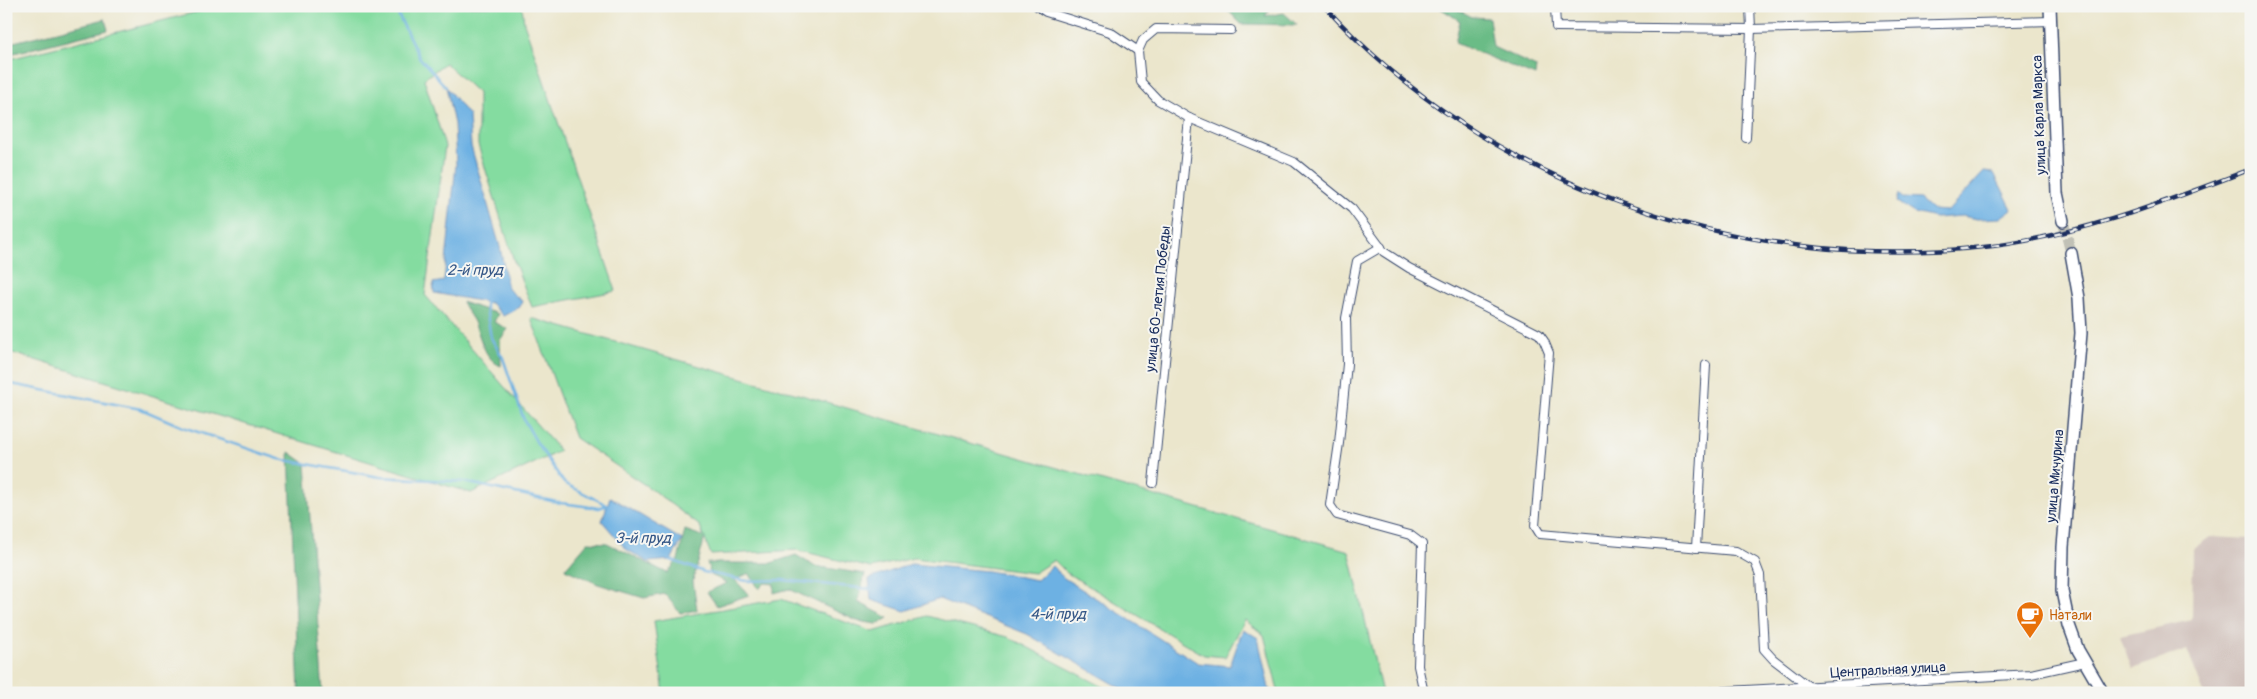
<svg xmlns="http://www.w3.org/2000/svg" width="2257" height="699" viewBox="0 0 2257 699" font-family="Pangolin,sans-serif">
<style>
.industrial{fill:#cfc0ba}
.green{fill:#84dca0;stroke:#50867f}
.forest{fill:#6bbc86;stroke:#437672}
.water{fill:#6db1e3;stroke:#4470a0}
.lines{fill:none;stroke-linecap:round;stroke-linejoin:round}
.stream{stroke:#6db1e3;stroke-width:2.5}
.secondary-tunnel{stroke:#c1c1b6;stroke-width:11;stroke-dasharray:11 5.5;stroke-linecap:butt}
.minor-casing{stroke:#3a4a6e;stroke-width:10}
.secondary-casing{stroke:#3a4a6e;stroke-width:14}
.minor{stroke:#fff;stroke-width:8}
.secondary{stroke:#fff;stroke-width:11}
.rail-casing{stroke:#1b2f5e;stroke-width:4.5}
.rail{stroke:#f6f6f2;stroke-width:2.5;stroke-dasharray:8;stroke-linecap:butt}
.labels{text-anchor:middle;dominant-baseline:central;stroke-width:4;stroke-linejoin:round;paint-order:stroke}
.street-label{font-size:14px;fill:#1b2f5e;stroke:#f6f6f2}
.food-label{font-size:14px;fill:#c56008;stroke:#f6f6f2;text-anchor:start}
.water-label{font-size:15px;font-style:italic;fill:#345686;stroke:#f6f6f2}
</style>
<rect width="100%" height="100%" fill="#f6f6f2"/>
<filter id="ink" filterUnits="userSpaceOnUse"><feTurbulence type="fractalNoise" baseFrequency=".02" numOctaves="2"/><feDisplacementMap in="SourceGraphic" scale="10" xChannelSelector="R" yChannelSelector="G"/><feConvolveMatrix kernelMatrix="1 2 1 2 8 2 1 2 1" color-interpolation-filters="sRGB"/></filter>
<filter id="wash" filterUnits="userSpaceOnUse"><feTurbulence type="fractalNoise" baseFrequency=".0096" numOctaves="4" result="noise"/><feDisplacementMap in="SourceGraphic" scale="20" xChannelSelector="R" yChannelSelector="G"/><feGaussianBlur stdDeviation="1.12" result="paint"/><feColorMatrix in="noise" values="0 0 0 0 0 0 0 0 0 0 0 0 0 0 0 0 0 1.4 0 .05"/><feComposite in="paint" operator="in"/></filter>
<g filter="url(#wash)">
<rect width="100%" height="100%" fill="#ebe6cc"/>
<polygon class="industrial" points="2210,537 2251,539 2251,693 2204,693 2187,650 2132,669 2120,636 2192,620 2193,549"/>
<g class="green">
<polygon points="221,6 522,6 524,23 616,291 532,307 514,261 478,145 478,93 445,63 424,79 445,146 425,295 560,451 471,493 6,351 6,60"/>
<polygon points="531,318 1349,551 1382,693 1283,693 1278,690 1264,635 1245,620 1225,657 1204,655 1067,573 1054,560 1034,573 914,558 871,568 797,550 711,555 700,526 651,489 575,438"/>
<polygon points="781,599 873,632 927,616 1008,637 1115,693 664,693 654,621"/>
</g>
<g class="forest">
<polygon points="1224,6 1272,6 1265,16 1284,13 1297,25 1241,24"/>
<polygon points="1437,6 1455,6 1455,8 1472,17 1489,18 1493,47 1536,67 1535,76 1455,43 1460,21"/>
<polygon points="105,19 108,30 6,55 6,44"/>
<path d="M 462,302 L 498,314 L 494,322 L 508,329 L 500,340 L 501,366 C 483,359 481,336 473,320 C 469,314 465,308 462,302 Z"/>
<polygon points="289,452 306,464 323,693 299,693"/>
<polygon points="685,530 705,537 693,581 697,610 680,613 665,594 644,598 598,584 565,569 588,542 607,543 667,573 678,560"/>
<polygon points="796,555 814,566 865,574 858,602 889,618 877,624 857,621 789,589 774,593 774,584 765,583 759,589 749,573 735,580 749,595 717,606 707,592 727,583 711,575 707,563 771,563"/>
</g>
<g class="water">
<polygon points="446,87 469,116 471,146 500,247 508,289 522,301 520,307 503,316 491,303 434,293 433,283 444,281 456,164 454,124"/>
<polygon points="1984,172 1994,173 2012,209 2000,218 1977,219 1962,216 1935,218 1914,213 1897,202 1899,194 1902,198 1920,199 1932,210 1948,211"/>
<polygon points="610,497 682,540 671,560 648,562 626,549 602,521"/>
<polygon points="911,564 988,571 1037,580 1052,566 1064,578 1198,663 1230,666 1243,629 1258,638 1270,693 1130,693 1027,634 939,599 905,611 871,600 869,579"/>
</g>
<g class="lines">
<g class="stream">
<polyline points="394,6 419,57 446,87"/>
<polyline points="485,302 491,338 503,358 524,420 537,443 564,483 607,505"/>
<polyline points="6,383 141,409 183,427 279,459 380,477 465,482 561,503 599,508 607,505"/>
<polyline points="671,560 704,572 747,581 782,580 870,589"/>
</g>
</g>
</g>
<g filter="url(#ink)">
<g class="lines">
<polyline class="secondary-tunnel" points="2063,221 2071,253"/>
<g class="minor-casing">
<g id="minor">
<polyline points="1037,6 1046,12 1110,32 1138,51"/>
<polyline points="1555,6 1556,27 1751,29 2051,21"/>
<polyline points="1231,30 1156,29 1143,40 1138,51 1141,82 1158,100 1189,118 1294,162 1352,209 1384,252 1409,268 1539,334 1544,341 1549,353 1535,526 1540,534 1736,551 1755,562 1760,575 1764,649 1773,659 1808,686"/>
<polyline points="1746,138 1751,29 1750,6"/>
<polyline points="1381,247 1357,261 1346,318 1347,364 1339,443 1330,505 1337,515 1410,535 1422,544 1418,666 1424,693"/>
<polyline points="1153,483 1189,118"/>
<polyline points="1696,548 1706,365"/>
<polyline points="1691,693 2031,674 2085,662"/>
</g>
</g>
<g class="secondary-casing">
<g id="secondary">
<polyline points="2050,6 2057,193 2063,221"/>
<polyline points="2071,253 2079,298 2081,333 2063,547 2062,591 2069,625 2078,650 2103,693"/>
</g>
</g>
<use href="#minor" class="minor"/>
<use href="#secondary" class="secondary"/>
<g class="rail-casing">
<path id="rail" d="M 1324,6 C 1490,188 1741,273 1984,247 C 2076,237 2165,202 2251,169"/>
</g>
<use href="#rail" class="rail"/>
</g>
</g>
<defs>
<g id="cafe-pin" transform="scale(1.4375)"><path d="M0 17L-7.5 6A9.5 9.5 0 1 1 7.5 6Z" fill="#e8710a" stroke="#f6f6f2"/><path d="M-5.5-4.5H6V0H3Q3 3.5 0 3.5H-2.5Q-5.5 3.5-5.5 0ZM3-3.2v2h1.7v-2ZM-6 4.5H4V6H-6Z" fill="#fff"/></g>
</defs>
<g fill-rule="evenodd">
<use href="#cafe-pin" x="2030" y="615"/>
</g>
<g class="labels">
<g class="street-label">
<text transform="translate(2039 115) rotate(-92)">улица Карла Маркса</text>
<text transform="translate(1158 299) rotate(-84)">улица 60-летия Победы</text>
<text transform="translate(2055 476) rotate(-85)">улица Мичурина</text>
<text transform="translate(1888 670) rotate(-3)">Центральная улица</text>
</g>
<g class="food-label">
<text x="2049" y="615">Натали</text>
</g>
<g class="water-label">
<text x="475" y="270">2-й пруд</text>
<text x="643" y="538">3-й пруд</text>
<text x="1058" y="614">4-й пруд</text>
</g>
</g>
<rect width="2257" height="699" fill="none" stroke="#f6f6f2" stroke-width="25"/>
</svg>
